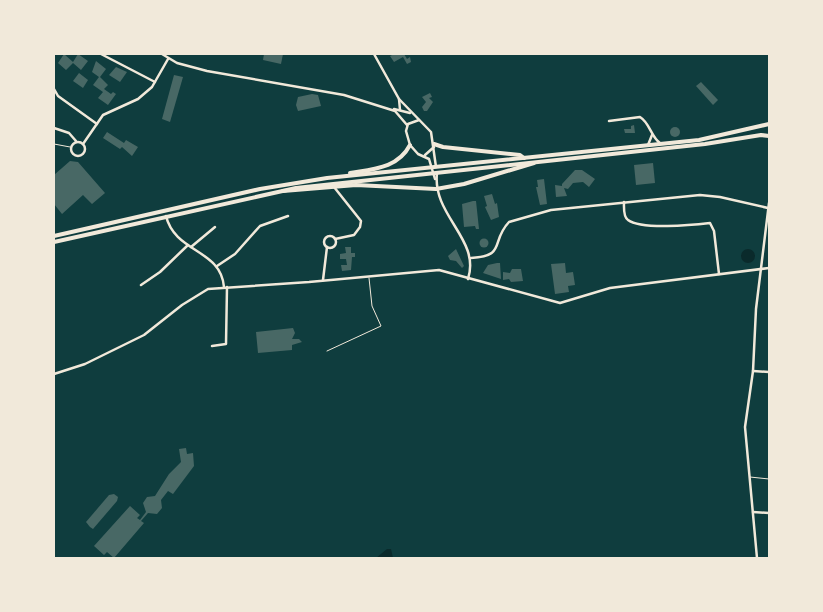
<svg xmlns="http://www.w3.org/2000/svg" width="823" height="612" viewBox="0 0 823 612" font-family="'Work Sans',sans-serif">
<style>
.water{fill:#0a2a2b}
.building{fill:#486865}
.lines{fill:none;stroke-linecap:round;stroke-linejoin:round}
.service{stroke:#f1e9da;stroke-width:1}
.minor{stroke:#f1e9da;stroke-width:2.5}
.primary{stroke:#f1e9da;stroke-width:4}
</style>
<rect width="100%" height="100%" fill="#0f3d3e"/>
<g class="water">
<circle cx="748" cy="256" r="7"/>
<polygon points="387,549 391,549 393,558 376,558"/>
</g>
<g class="building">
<polygon points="64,54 73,62 78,54 88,61 81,70 73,63 66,70 58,63"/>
<polygon points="264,54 283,54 281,64 263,60"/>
<polygon points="394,54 404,54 407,59 410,57 411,62 407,64 403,57 394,62 390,56"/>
<polygon points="96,61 106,69 100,77 108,85 104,89 111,94 113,92 116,94 108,105 98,98 103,92 93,85 99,77 92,72"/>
<polygon points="116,67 127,72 120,82 109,75"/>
<polygon points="79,73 88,80 83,88 73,81"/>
<polygon points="174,75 183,77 170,122 162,119"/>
<polygon points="701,82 718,100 713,105 696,86"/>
<polygon points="430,93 432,97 429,98 433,102 427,111 424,111 422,107 426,102 422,97"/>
<polygon points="312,94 318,95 321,106 298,111 296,105 298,97"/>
<polygon points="634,125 635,133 625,133 624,129 631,129 631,126"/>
<circle cx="675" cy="132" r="5"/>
<polygon points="107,132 124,143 126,140 138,147 132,156 122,147 120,149 103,138"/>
<polygon points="70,161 78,162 105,193 92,204 83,195 62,214 54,204 54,175"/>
<polygon points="653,163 655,183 636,185 634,165"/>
<polygon points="575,170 582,170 595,179 589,187 583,182 573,183 568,189 564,188 567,196 556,197 555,185 562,186 562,184"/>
<polygon points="544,179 547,204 540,205 536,187 538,187 537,180"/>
<polygon points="492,194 495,204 497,203 499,217 491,220 485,207 487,206 484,196"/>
<polygon points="473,201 476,201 479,229 476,229 475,226 464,227 462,204"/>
<circle cx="484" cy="243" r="4.5"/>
<polygon points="345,247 351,247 351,253 355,253 355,257 352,257 351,270 342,271 341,265 347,265 346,259 340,259 340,254 346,253"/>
<polygon points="456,249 464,266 462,268 456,261 450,260 448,256"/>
<polygon points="497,263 500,263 501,279 483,273 488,265"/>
<polygon points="565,263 566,273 573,272 575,285 568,286 569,292 555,294 551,264"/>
<polygon points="512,269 521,269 523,281 511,282 509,279 503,280 503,272 510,273"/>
<polygon points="293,328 295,333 292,339 299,339 302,342 292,345 292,350 258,353 256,332"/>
<polygon points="186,448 187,454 193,453 194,466 173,494 168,491 161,500 162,508 157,514 148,513 141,521 144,523 114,558 107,552 104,555 94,546 130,506 140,515 137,518 140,520 146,512 143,503 147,497 155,496 169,474 181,462 179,449"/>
<polygon points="114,494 118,497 117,501 93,529 90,527 86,522 109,495"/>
</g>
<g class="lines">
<g class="service">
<polyline points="54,144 70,147"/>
<polyline points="327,351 381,326 372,306 369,278"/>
<polyline points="750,477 769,479"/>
</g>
<g class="minor">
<polyline points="101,54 155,82"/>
<polyline points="162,54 177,63 207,71 344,95 395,111 407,125"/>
<polyline points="374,54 399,99 431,132 436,167"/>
<polyline points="54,89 58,96 97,124"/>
<polyline points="399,99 400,110"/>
<polyline points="394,109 410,113"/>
<polyline points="419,120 408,124 406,131 410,145 418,154 429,159 435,179"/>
<path d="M 609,121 L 640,117 C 650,123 651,137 660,143"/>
<polyline points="54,128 69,133 76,141"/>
<circle cx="78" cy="149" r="7"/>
<polyline points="83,144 103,115 138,99 152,87 168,59"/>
<polyline points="648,145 652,135"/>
<polyline points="425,155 434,147"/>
<path d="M 437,173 C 432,216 481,239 468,279"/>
<polyline points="334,187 361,221 360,227 354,235 335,239"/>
<path d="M 624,202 C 624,207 623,217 628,220 C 641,230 693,225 710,223 L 714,231 L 719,274"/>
<path d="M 166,216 C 175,253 221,249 224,287"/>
<circle cx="330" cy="242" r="6"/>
<polyline points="191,247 215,227"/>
<path d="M 471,258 C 507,256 490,242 509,222 L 551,210 L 700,195 L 720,197 L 768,208"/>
<polyline points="217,266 235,254 260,226 288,216"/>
<polyline points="323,280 327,247"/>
<polyline points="141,285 160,272 188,245"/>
<polyline points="212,346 226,344 227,287"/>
<polyline points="753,371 769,372"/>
<polyline points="54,374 85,364 144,335 182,305 208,289 309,282 439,270 560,303 610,288 769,268"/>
<polyline points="753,512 769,513"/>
<polyline points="757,558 745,427 753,371 756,309 769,203"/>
</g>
<g class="primary">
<polyline points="434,144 443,147 520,155 524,158"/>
<path d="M 350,173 C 374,169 398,168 410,145"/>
<polyline points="283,191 356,185 436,189 464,184 534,163"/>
<polyline points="54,236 260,189 327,178 699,140 769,124"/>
<polyline points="54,242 296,188 705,144 761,135 769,136"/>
</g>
</g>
<rect width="823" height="612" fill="none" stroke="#f1e9da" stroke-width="110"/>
</svg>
